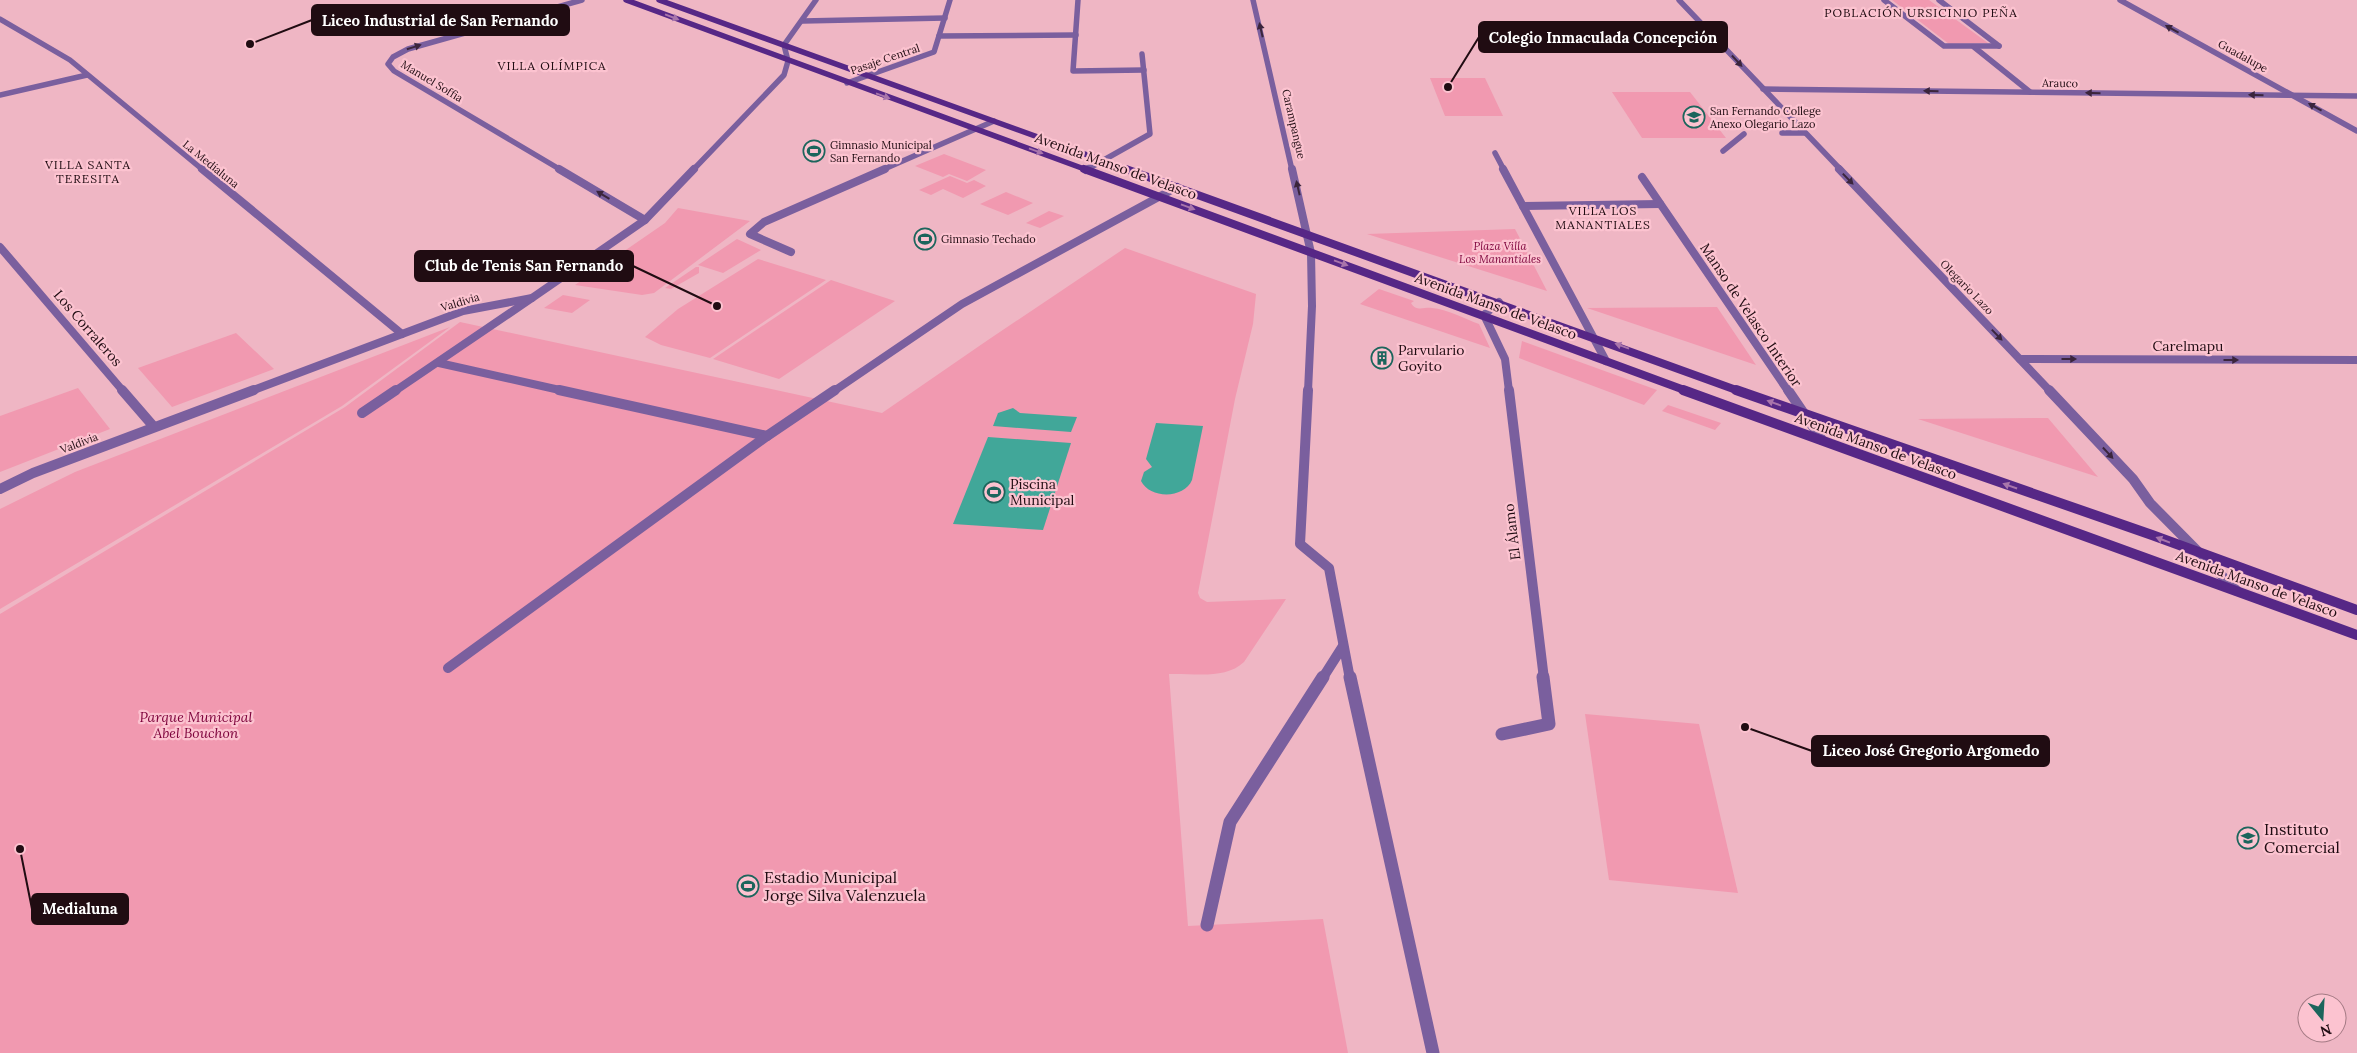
<svg xmlns="http://www.w3.org/2000/svg" width="2357" height="1053" viewBox="0 0 2357 1053" font-family="Lora,serif">
<style>
.green{fill:#f199b0}
.water{fill:#41a799}
.lines{fill:none;stroke-linecap:round;stroke-linejoin:round}
.service-far3{stroke:#7a5f9e;stroke-width:5.5}
.service-far2{stroke:#7a5f9e;stroke-width:8}
.service-far1{stroke:#7a5f9e;stroke-width:10}
.service{stroke:#7a5f9e;stroke-width:13}
.minor-far3{stroke:#7a5f9e;stroke-width:5.5}
.minor-far2{stroke:#7a5f9e;stroke-width:8}
.minor-far1{stroke:#7a5f9e;stroke-width:10}
.minor{stroke:#7a5f9e;stroke-width:13}
.tertiary-far1{stroke:#7a5f9e;stroke-width:5.5}
.tertiary{stroke:#7a5f9e;stroke-width:8}
.secondary-far2{stroke:#562786;stroke-width:5.5}
.secondary-far1{stroke:#562786;stroke-width:8}
.secondary{stroke:#562786;stroke-width:10}
.oneway{fill:#a975ab}
.oneway2{fill:#3b253c}
.labels{text-anchor:middle;dominant-baseline:central;stroke-width:4.5;stroke-linejoin:round;paint-order:stroke}
.far-street-label{font-size:11px;fill:#200c12;stroke:#fcc3d0}
.far-poi-label{font-size:11px;fill:#200c12;stroke:#fcc3d0;text-anchor:start}
.far-park-label{font-size:11px;font-style:italic;fill:#7c003a;stroke:#fcc3d0}
.far-neighbourhood-label{font-size:12px;letter-spacing:1px;fill:#200c12;stroke:#fcc3d0}
.street-label{font-size:14px;fill:#200c12;stroke:#fcc3d0}
.poi-label{font-size:14px;fill:#200c12;stroke:#fcc3d0;text-anchor:start}
.park-label{font-size:14px;font-style:italic;fill:#7c003a;stroke:#fcc3d0}
.near-poi-label{font-size:16px;fill:#200c12;stroke:#fcc3d0;text-anchor:start}
.leader{fill:none;stroke:#200c12;stroke-width:2}
.callout-dot{fill:#200c12;stroke:#fcc3d0;stroke-width:2}
.callout{fill:#200c12;stroke:#200c12;stroke-width:2}
.callout-label{font-size:15px;text-anchor:middle;font-weight:bold;fill:#fff}
</style>
<rect width="100%" height="100%" fill="#efb6c4"/>
<g class="green">
<polygon points="1892,0 1929,0 1988,43 1949,44"/>
<polygon points="1430,78 1485,78 1503,116 1445,116"/>
<polygon points="1612,92 1690,92 1726,138 1642,138"/>
<polygon points="944,154 986,170 967,181 949,174 943,177 915,166"/>
<polygon points="950,176 967,183 974,180 986,186 963,198 943,189 931,195 919,190"/>
<polygon points="1006,192 1033,203 1008,215 980,204"/>
<polygon points="678,208 750,221 654,293 642,295 575,285 665,223"/>
<polygon points="1049,211 1064,216 1040,228 1026,223"/>
<polygon points="1515,229 1547,291 1367,234"/>
<polygon points="737,239 761,250 723,273 698,265"/>
<path d="M 1125,248 L 1256,294 L 1253,324 L 1235,399 L 1198,593 L 1200,598 L 1207,602 L 1286,599 L 1244,662 C 1225,680 1194,673 1169,674 L 1188,926 L 1323,919 L 1348,1053 L 0,1053 L 0,614 L 345,407 L 460,322 L 882,413 L 985,342 Z"/>
<polygon points="758,259 826,280 710,358 661,345 645,337 678,309"/>
<polygon points="696,267 699,267 699,273 671,289 665,288"/>
<polygon points="831,280 895,301 779,379 713,359"/>
<path d="M 1379,289 L 1414,301 L 1411,303 C 1416,312 1424,307 1432,308 C 1447,309 1465,319 1479,324 L 1490,348 L 1360,304 Z"/>
<polygon points="563,295 590,300 572,313 544,308"/>
<polygon points="1717,307 1756,365 1587,308"/>
<polygon points="450,327 342,406 0,609 0,509 75,472"/>
<polygon points="236,333 274,369 172,407 138,368"/>
<polygon points="1522,341 1657,390 1644,405 1519,358"/>
<polygon points="78,388 110,429 0,472 0,416"/>
<polygon points="1668,405 1721,423 1715,430 1662,411"/>
<polygon points="2048,418 2098,477 1918,419"/>
<polygon points="1585,714 1699,724 1738,893 1609,880"/>
</g>
<g class="water">
<polygon points="1013,408 1020,413 1077,417 1071,432 993,426 998,413"/>
<path d="M 1156,423 L 1203,426 L 1192,480 C 1184,499 1150,499 1141,481 L 1144,472 L 1152,467 L 1146,459 Z"/>
<polygon points="988,437 1071,443 1043,530 953,524"/>
</g>
<g class="lines">
<g class="service-far3">
<polyline points="1782,133 1805,133"/>
<polyline points="1723,151 1744,134"/>
<polyline points="882,170 994,121"/>
</g>
<g class="service-far2">
<polyline points="791,252 750,234 764,222 885,169"/>
<polyline points="439,363 564,391"/>
<polyline points="395,391 532,298"/>
<polyline points="834,391 962,304 1177,187"/>
<polyline points="1308,391 1312,306 1311,253"/>
</g>
<g class="service-far1">
<polyline points="559,390 767,436 835,390"/>
<polyline points="1308,390 1300,544 1329,568 1350,679"/>
<polyline points="362,413 396,390"/>
<polyline points="448,668 767,436"/>
<polyline points="1322,679 1343,646"/>
</g>
<g class="service">
<polyline points="1350,677 1433,1053"/>
<polyline points="1207,925 1230,822 1323,677"/>
</g>
<g class="minor-far3">
<polyline points="1078,0 1073,71 1144,70"/>
<polyline points="1679,0 1841,170"/>
<polyline points="1884,0 1944,46 1999,46"/>
<polyline points="1939,0 1999,46"/>
<polyline points="2120,0 2357,131"/>
<polyline points="0,19 70,60 203,170"/>
<polyline points="803,21 945,18"/>
<polyline points="939,36 1076,35"/>
<polyline points="1974,47 2030,92"/>
<polyline points="847,83 934,52 950,0"/>
<polyline points="1763,89 2357,96"/>
<polyline points="0,95 87,75"/>
<polyline points="1495,153 1504,170"/>
<polyline points="561,170 394,71 388,64 393,57 408,49 582,0"/>
<polyline points="693,170 784,75 788,61 784,45 816,0"/>
<polyline points="1086,170 1150,134 1142,54"/>
</g>
<g class="minor-far2">
<polyline points="202,169 402,334"/>
<polyline points="559,169 645,220"/>
<polyline points="1503,169 1606,361"/>
<polyline points="1839,169 2050,391"/>
<polyline points="1086,170 1088,169"/>
<polyline points="1642,177 1788,391"/>
<polyline points="1523,206 1660,204"/>
<polyline points="0,247 123,391"/>
<polyline points="1499,302 1484,315 1505,359 1509,391"/>
<polyline points="2020,359 2357,360"/>
<polyline points="251,391 463,311 532,298 645,220 694,169"/>
</g>
<g class="minor-far1">
<polyline points="122,390 154,427"/>
<polyline points="1509,390 1544,679"/>
<polyline points="1788,390 1822,440"/>
<polyline points="2049,390 2133,479 2150,503 2237,591"/>
<polyline points="0,489 33,473 254,390"/>
</g>
<polyline class="minor" points="1502,734 1549,724 1543,677"/>
<polyline class="tertiary-far1" points="1253,0 1292,170"/>
<polyline class="tertiary" points="1292,169 1311,253"/>
<g class="secondary-far2">
<polyline points="626,0 1087,170"/>
<polyline points="659,0 1129,170"/>
</g>
<g class="secondary-far1">
<polyline points="1084,169 1687,391"/>
<polyline points="1126,169 1739,391"/>
</g>
<g class="secondary">
<polyline points="1683,390 2357,635"/>
<polyline points="1736,390 2152,535 2357,610"/>
</g>
</g>
<defs><path id="oneway-solid" d="M-6-.8H1V-3.2L6.5 0L1 3.2V.8H-6Z" transform="scale(1.25)"/></defs>
<g class="oneway">
<use href="#oneway-solid" transform="translate(672 17) rotate(21)"/>
<use href="#oneway-solid" transform="translate(883 96) rotate(20)"/>
<use href="#oneway-solid" transform="translate(1036 151) rotate(20)"/>
<use href="#oneway-solid" transform="translate(1188 207) rotate(20)"/>
<use href="#oneway-solid" transform="translate(1341 263) rotate(20)"/>
<use href="#oneway-solid" transform="translate(1622 346) rotate(-160)"/>
<use href="#oneway-solid" transform="translate(1774 403) rotate(-160)"/>
<use href="#oneway-solid" transform="translate(2010 486) rotate(-161)"/>
<use href="#oneway-solid" transform="translate(2163 540) rotate(-159)"/>
</g>
<g class="oneway2">
<use href="#oneway-solid" transform="translate(2172 29) rotate(-151)"/>
<use href="#oneway-solid" transform="translate(1261 30) rotate(-103)"/>
<use href="#oneway-solid" transform="translate(414 47) rotate(-17)"/>
<use href="#oneway-solid" transform="translate(1737 61) rotate(47)"/>
<use href="#oneway-solid" transform="translate(1931 91) rotate(-179)"/>
<use href="#oneway-solid" transform="translate(2093 93) rotate(-179)"/>
<use href="#oneway-solid" transform="translate(2256 95) rotate(-179)"/>
<use href="#oneway-solid" transform="translate(2315 107) rotate(-151)"/>
<use href="#oneway-solid" transform="translate(1848 179) rotate(46)"/>
<use href="#oneway-solid" transform="translate(1298 188) rotate(-103)"/>
<use href="#oneway-solid" transform="translate(603 195) rotate(-149)"/>
<use href="#oneway-solid" transform="translate(1997 335) rotate(46)"/>
<use href="#oneway-solid" transform="translate(2069 359)"/>
<use href="#oneway-solid" transform="translate(2231 360)"/>
<use href="#oneway-solid" transform="translate(2108 453) rotate(47)"/>
</g>
<defs>
<g id="school-ring" transform="scale(1.125)"><circle r="9.5" fill="#fcc3d0" stroke="#1c655c" stroke-width="1.5"/><path d="M0-5L7-2L0 1L-7-2ZM-4 1L0 2.5L4 1V4Q0 6-4 4Z" fill="#1c655c"/></g>
<g id="stadium-ring" transform="scale(1.125)"><circle r="9.5" fill="#fcc3d0" stroke="#1c655c" stroke-width="1.5"/><path d="M0-5a6.5 5 0 1 0 0 10a6.5 5 0 1 0 0-10ZM-3.5-1.8h7v3.6h-7Z" fill="#1c655c"/></g>
<g id="building-ring" transform="scale(1.125)"><circle r="9.5" fill="#fcc3d0" stroke="#1c655c" stroke-width="1.5"/><path d="M-4-6H4V6H1V3H-1V6H-4ZM-2.5-4.3h1.7v1.8h-1.7ZM.8-4.3h1.7v1.8H.8ZM-2.5-1h1.7V.8h-1.7ZM.8-1h1.7V.8H.8Z" fill="#1c655c"/></g>
</defs>
<g fill-rule="evenodd">
<use href="#school-ring" x="1694" y="117"/>
<use href="#stadium-ring" x="814" y="151"/>
<use href="#stadium-ring" x="925" y="239"/>
<use href="#building-ring" x="1382" y="358"/>
<use href="#stadium-ring" x="994" y="492"/>
<use href="#school-ring" x="2248" y="838"/>
<use href="#stadium-ring" x="748" y="886"/>
</g>
<g class="labels">
<g class="far-street-label">
<text transform="translate(2243 56) rotate(29)">Guadalupe</text>
<text transform="translate(885 59) rotate(-19)">Pasaje Central</text>
<text transform="translate(432 81) rotate(31)">Manuel Soffia</text>
<text transform="translate(2060 83) rotate(1)">Arauco</text>
<text transform="translate(1294 124) rotate(77)">Carampangue</text>
<text transform="translate(211 164) rotate(39)">La Medialuna</text>
<text transform="translate(1967 287) rotate(46)">Olegario Lazo</text>
<text transform="translate(460 302) rotate(-17)">Valdivia</text>
<text transform="translate(79 443) rotate(-21)">Valdivia</text>
</g>
<g class="far-poi-label">
<text x="1710" y="111">San Fernando College<tspan x="1710" dy="13">Anexo Olegario Lazo</tspan></text>
<text x="830" y="145">Gimnasio Municipal<tspan x="830" dy="13">San Fernando</tspan></text>
<text x="941" y="239">Gimnasio Techado</text>
</g>
<g class="far-park-label">
<text x="1500" y="246">Plaza Villa<tspan x="1500" dy="13">Los Manantiales</tspan></text>
</g>
<g class="far-neighbourhood-label">
<text x="1921" y="12">POBLACIÓN URSICINIO PEÑA</text>
<text x="552" y="65">VILLA OLÍMPICA</text>
<text x="88" y="164">VILLA SANTA<tspan x="88" dy="14">TERESITA</tspan></text>
<text x="1603" y="210">VILLA LOS<tspan x="1603" dy="14">MANANTIALES</tspan></text>
</g>
<g class="street-label">
<text transform="translate(1116 166) rotate(20)">Avenida Manso de Velasco</text>
<text transform="translate(1496 306) rotate(20)">Avenida Manso de Velasco</text>
<text transform="translate(1751 315) rotate(56)">Manso de Velasco Interior</text>
<text transform="translate(88 328) rotate(49)">Los Corraleros</text>
<text x="2188" y="346">Carelmapu</text>
<text transform="translate(1876 446) rotate(20)">Avenida Manso de Velasco</text>
<text transform="translate(1512 532) rotate(-97)">El Álamo</text>
<text transform="translate(2257 584) rotate(20)">Avenida Manso de Velasco</text>
</g>
<g class="poi-label">
<text x="1398" y="350">Parvulario<tspan x="1398" dy="16">Goyito</tspan></text>
<text x="1010" y="484">Piscina<tspan x="1010" dy="16">Municipal</tspan></text>
</g>
<g class="park-label">
<text x="196" y="717">Parque Municipal<tspan x="196" dy="16">Abel Bouchon</tspan></text>
</g>
<g class="near-poi-label">
<text x="2264" y="829">Instituto<tspan x="2264" dy="18">Comercial</tspan></text>
<text x="764" y="877">Estadio Municipal<tspan x="764" dy="18">Jorge Silva Valenzuela</tspan></text>
</g>
</g>
<path class="leader" d="M250 44L312 20M1448 87L1479 37M717 306L633 266M1745 727L1812 751M20 849L32 909"/>
<g class="callout-dot">
<circle cx="250" cy="44" r="5"/>
<circle cx="1448" cy="87" r="5"/>
<circle cx="717" cy="306" r="5"/>
<circle cx="1745" cy="727" r="5"/>
<circle cx="20" cy="849" r="5"/>
</g>
<g class="callout">
<rect x="312" y="5" width="257" height="30" rx="5"/>
<rect x="1479" y="22" width="248" height="30" rx="5"/>
<rect x="415" y="251" width="218" height="30" rx="5"/>
<rect x="1812" y="736" width="237" height="30" rx="5"/>
<rect x="32" y="894" width="96" height="30" rx="5"/>
</g>
<g class="callout-label">
<text x="440" y="26">Liceo Industrial de San Fernando</text>
<text x="1603" y="43">Colegio Inmaculada Concepción</text>
<text x="524" y="271">Club de Tenis San Fernando</text>
<text x="1931" y="756">Liceo José Gregorio Argomedo</text>
<text x="80" y="914">Medialuna</text>
</g>
<g transform="translate(2322 1018) rotate(162)"><circle r="24" fill="#fcc3d0" stroke="#a47a84"/>
<path d="M0-4L9 19L0 12L-9 19Z" fill="#1c655c"/>
<text y="-8" font-size="14" font-weight="bold" text-anchor="middle" fill="#200c12">N</text>
</g>
</svg>
